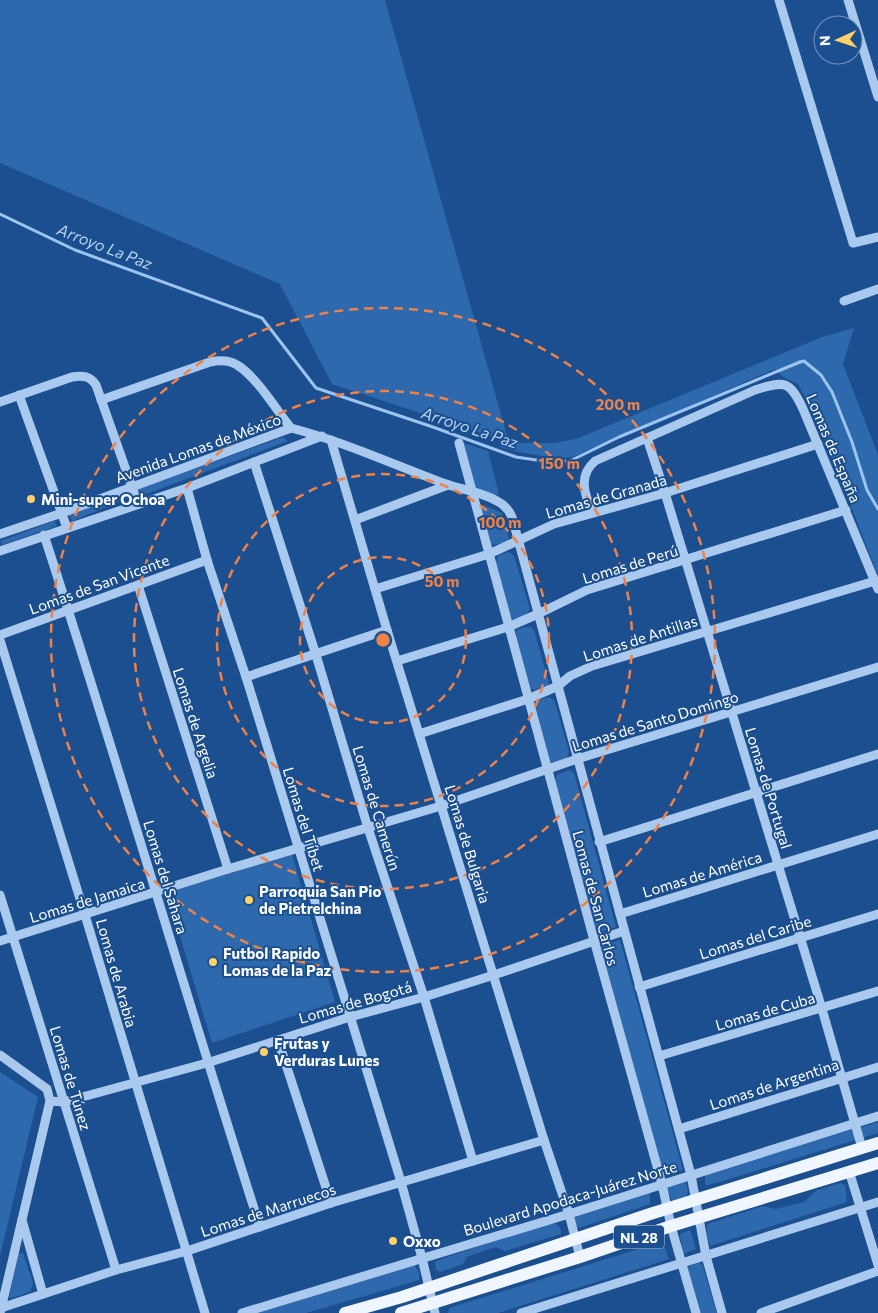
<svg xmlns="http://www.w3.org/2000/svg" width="878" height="1313" viewBox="0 0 878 1313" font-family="Commissioner,sans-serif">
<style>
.green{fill:#2e69ad}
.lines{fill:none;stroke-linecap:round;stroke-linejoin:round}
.stream{stroke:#9cc4f0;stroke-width:3}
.minor{stroke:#a9c9ee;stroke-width:9}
.major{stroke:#f0f6ff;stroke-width:12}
.ring{fill:none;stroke:#ee8249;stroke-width:2.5;stroke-dasharray:9 6}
.poi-dot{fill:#ffd166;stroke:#1b4f8f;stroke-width:2}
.labels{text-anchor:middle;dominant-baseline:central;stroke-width:4;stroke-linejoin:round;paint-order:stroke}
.shield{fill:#1b4f8f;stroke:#bbcadd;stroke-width:1}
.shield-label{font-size:14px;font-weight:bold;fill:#fff}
.street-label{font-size:15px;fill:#fff;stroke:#1b4f8f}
.poi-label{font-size:15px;font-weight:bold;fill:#fff;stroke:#1b4f8f;text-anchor:start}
.water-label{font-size:16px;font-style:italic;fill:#b5d3f5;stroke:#1b4f8f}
.centre{fill:#ee8249;stroke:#1b4f8f;stroke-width:2.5}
.ring-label{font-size:15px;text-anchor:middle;font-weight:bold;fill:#ee8249;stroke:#1b4f8f;stroke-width:4;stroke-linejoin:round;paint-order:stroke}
</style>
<rect width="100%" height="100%" fill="#1b4f8f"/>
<g class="green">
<path d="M 0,0 L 385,0 L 509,443 L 554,443 L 576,439 L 822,337 L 854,328 L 843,364 L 878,455 L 878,575 L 816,418 L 798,384 L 783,377 L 775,369 L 573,457 C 548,458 523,454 500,447 L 499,439 L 332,384 L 280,284 L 0,163 Z"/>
<polygon points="283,437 288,441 141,496 138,489"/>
<polygon points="463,443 488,451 499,494 495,497 475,490"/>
<polygon points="124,495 126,499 72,521 69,515"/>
<polygon points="484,505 502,513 509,538 508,542 493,545 490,543 481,508"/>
<polygon points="54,521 57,526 2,545 0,541"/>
<polygon points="509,552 514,556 530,609 526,615 514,619 510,617 495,563 499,555"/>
<polygon points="524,627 531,627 534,630 549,683 548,686 534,690 529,688 515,636 517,630"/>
<polygon points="548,697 554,700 569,751 567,758 553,763 550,762 535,705 536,701"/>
<polygon points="570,770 574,773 616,927 597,933 555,780 557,775"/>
<polygon points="292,854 335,1002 212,1043 167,893"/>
<polygon points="620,940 683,1170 663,1175 600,946"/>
<polygon points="0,1072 38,1097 0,1256"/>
<polygon points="878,1122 878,1133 720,1182 708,1185 705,1184 705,1174"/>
<polygon points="686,1181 688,1192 687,1196 672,1201 667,1189 668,1186"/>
<polygon points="841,1183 845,1185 847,1201 844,1203 710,1246 707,1235 707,1224 763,1206 776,1209 804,1202 817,1190"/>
<polygon points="650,1192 650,1204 579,1228 575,1225 575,1217 578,1214"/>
<path d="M 549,1222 C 556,1223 561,1225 561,1234 L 505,1251 L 496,1247 L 467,1257 L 463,1264 L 440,1272 L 436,1270 L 435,1265 L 436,1261 Z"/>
<polygon points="690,1230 696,1249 683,1254 680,1234"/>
<polygon points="661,1242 664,1245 669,1259 498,1313 448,1313 449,1308"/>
<polygon points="23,1253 33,1283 30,1292 12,1298 9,1297 18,1254"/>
<polygon points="699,1263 702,1264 717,1313 699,1313 687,1270 689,1266"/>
<polygon points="415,1265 419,1273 419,1280 406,1284 306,1313 257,1313"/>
</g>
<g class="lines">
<g class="stream">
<polyline points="0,214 75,250 262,318 316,388 430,426 516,457 550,462 570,461 619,437 800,362"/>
<polyline points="800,362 804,361 821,375 832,392 852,442 867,490 878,509"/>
</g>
<g class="minor">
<polyline points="779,0 853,243 878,237"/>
<polyline points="848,0 878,97"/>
<polyline points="844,301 878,289"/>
<polyline points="19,395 67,528"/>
<path d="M 101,400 L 210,362 C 220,360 229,360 237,365 C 256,376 277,411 291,428"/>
<path d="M 0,402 L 72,377 C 83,375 90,376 96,385 L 138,504"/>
<polyline points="647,438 665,493 707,631 822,1009 862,1148"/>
<polyline points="331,440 387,630 544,1140 569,1214 580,1257"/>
<polyline points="459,443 594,940 662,1184 671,1226 696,1313"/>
<polyline points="254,462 316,655 368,828 424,997 473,1161"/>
<polyline points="187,488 207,560 246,677 401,1182 422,1258 435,1313"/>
<path d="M 593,513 C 584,494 578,476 595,461 L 755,390 C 785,380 790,381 803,409 L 878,589"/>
<polyline points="355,520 448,485"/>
<path d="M 0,534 L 62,513 L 291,428 C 345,442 394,465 446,484 C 463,490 481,492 497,501 C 505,505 509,510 512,517 L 691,1175 L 706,1256 L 722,1313"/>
<path d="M 44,535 C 119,765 186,997 260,1227"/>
<polyline points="0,551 187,488 322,436"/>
<polyline points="138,585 228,869"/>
<polyline points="375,589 489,554 554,524 665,493 818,444"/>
<polyline points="0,635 207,560"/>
<polyline points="0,640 85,915 205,1313"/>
<polyline points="397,661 508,627 538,614 587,590 846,510"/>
<polyline points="246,677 387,630"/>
<polyline points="419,734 528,699 558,686 570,676 592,666 875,581"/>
<polyline points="599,842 878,754"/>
<polyline points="0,895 116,1270"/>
<polyline points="620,914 878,834"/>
<polyline points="0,941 228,869 441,806 577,759 878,667"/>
<polyline points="639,987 878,914"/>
<polyline points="278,1040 331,1203"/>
<polyline points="0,1055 47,1089 50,1101 64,1102 207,1063 350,1017 424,997 494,975 624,931"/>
<polyline points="659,1056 878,991"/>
<polyline points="679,1129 878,1067"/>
<polyline points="849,1171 878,1265"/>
<polyline points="22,1220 43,1294"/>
<polyline points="1,1308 116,1270 187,1251 331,1203 544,1140"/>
<polyline points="0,1313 50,1101"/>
<polyline points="242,1313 569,1214 878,1116"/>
<polyline points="521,1313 878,1202"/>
<polyline points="761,1313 878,1271"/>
</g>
<g class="major">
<polyline points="345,1313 402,1297 650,1214 878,1143"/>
<polyline points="401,1313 580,1257 671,1226 878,1163"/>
</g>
</g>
<g class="ring">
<circle cx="383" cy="640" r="83"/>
<circle cx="383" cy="640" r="166"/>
<circle cx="383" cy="640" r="249"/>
<circle cx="383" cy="640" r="332"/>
</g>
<g class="poi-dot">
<circle cx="31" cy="499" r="5"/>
<circle cx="249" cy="900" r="5"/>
<circle cx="213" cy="962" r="5"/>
<circle cx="264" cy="1052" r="5"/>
<circle cx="393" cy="1241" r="5"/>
</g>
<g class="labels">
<rect class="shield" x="614" y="1225.5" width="50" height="23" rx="4"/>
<g class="shield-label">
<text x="639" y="1237">NL 28</text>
</g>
<g class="street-label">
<text transform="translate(198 448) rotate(-20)">Avenida Lomas de México</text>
<text transform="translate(834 448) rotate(67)">Lomas de España</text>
<text transform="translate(606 496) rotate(-16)">Lomas de Granada</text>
<text transform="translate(630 564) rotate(-17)">Lomas de Perú</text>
<text transform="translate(99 584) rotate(-20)">Lomas de San Vicente</text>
<text transform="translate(640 638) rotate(-18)">Lomas de Antillas</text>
<text transform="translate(655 721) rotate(-17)">Lomas de Santo Domingo</text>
<text transform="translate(196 723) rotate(72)">Lomas de Argelia</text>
<text transform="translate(769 788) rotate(73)">Lomas de Portugal</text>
<text transform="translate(377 808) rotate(73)">Lomas de Camerún</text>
<text transform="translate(304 819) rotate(73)">Lomas del Tíbet</text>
<text transform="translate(468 844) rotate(73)">Lomas de Bulgaria</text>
<text transform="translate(702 874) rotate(-17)">Lomas de América</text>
<text transform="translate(166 877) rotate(73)">Lomas del Sahara</text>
<text transform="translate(596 898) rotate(75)">Lomas de San Carlos</text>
<text transform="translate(87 900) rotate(-17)">Lomas de Jamaica</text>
<text transform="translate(755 937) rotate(-17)">Lomas del Caribe</text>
<text transform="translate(117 973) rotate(74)">Lomas de Arabia</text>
<text transform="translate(355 1002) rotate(-16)">Lomas de Bogotá</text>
<text transform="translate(765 1011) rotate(-16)">Lomas de Cuba</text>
<text transform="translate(71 1078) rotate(73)">Lomas de Túnez</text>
<text transform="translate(774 1084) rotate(-18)">Lomas de Argentina</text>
<text transform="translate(570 1198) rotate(-17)">Boulevard Apodaca-Juárez Norte</text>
<text transform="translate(268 1210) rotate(-18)">Lomas de Marruecos</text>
</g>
<g class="poi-label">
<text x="41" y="499">Mini-super Ochoa</text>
<text x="259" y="891">Parroquia San Pio<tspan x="259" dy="17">de Pietrelchina</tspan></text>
<text x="223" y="953">Futbol Rapido<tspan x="223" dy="17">Lomas de la Paz</tspan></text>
<text x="274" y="1043">Frutas y<tspan x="274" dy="17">Verduras Lunes</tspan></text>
<text x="403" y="1241">Oxxo</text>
</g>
<g class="water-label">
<text transform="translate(105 246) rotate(21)">Arroyo La Paz</text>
<text transform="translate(470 427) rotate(18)">Arroyo La Paz</text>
</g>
</g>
<circle cx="383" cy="640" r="8" class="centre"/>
<g class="ring-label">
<text x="618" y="410">200 m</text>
<text x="559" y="469">150 m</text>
<text x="500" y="528">100 m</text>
<text x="442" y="587">50 m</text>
</g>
<g transform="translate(838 40) rotate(267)"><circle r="24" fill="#1b4f8f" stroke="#7695bc"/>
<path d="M0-4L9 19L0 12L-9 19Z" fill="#ffd166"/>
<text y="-8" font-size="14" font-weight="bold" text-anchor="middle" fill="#ffffff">N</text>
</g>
</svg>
